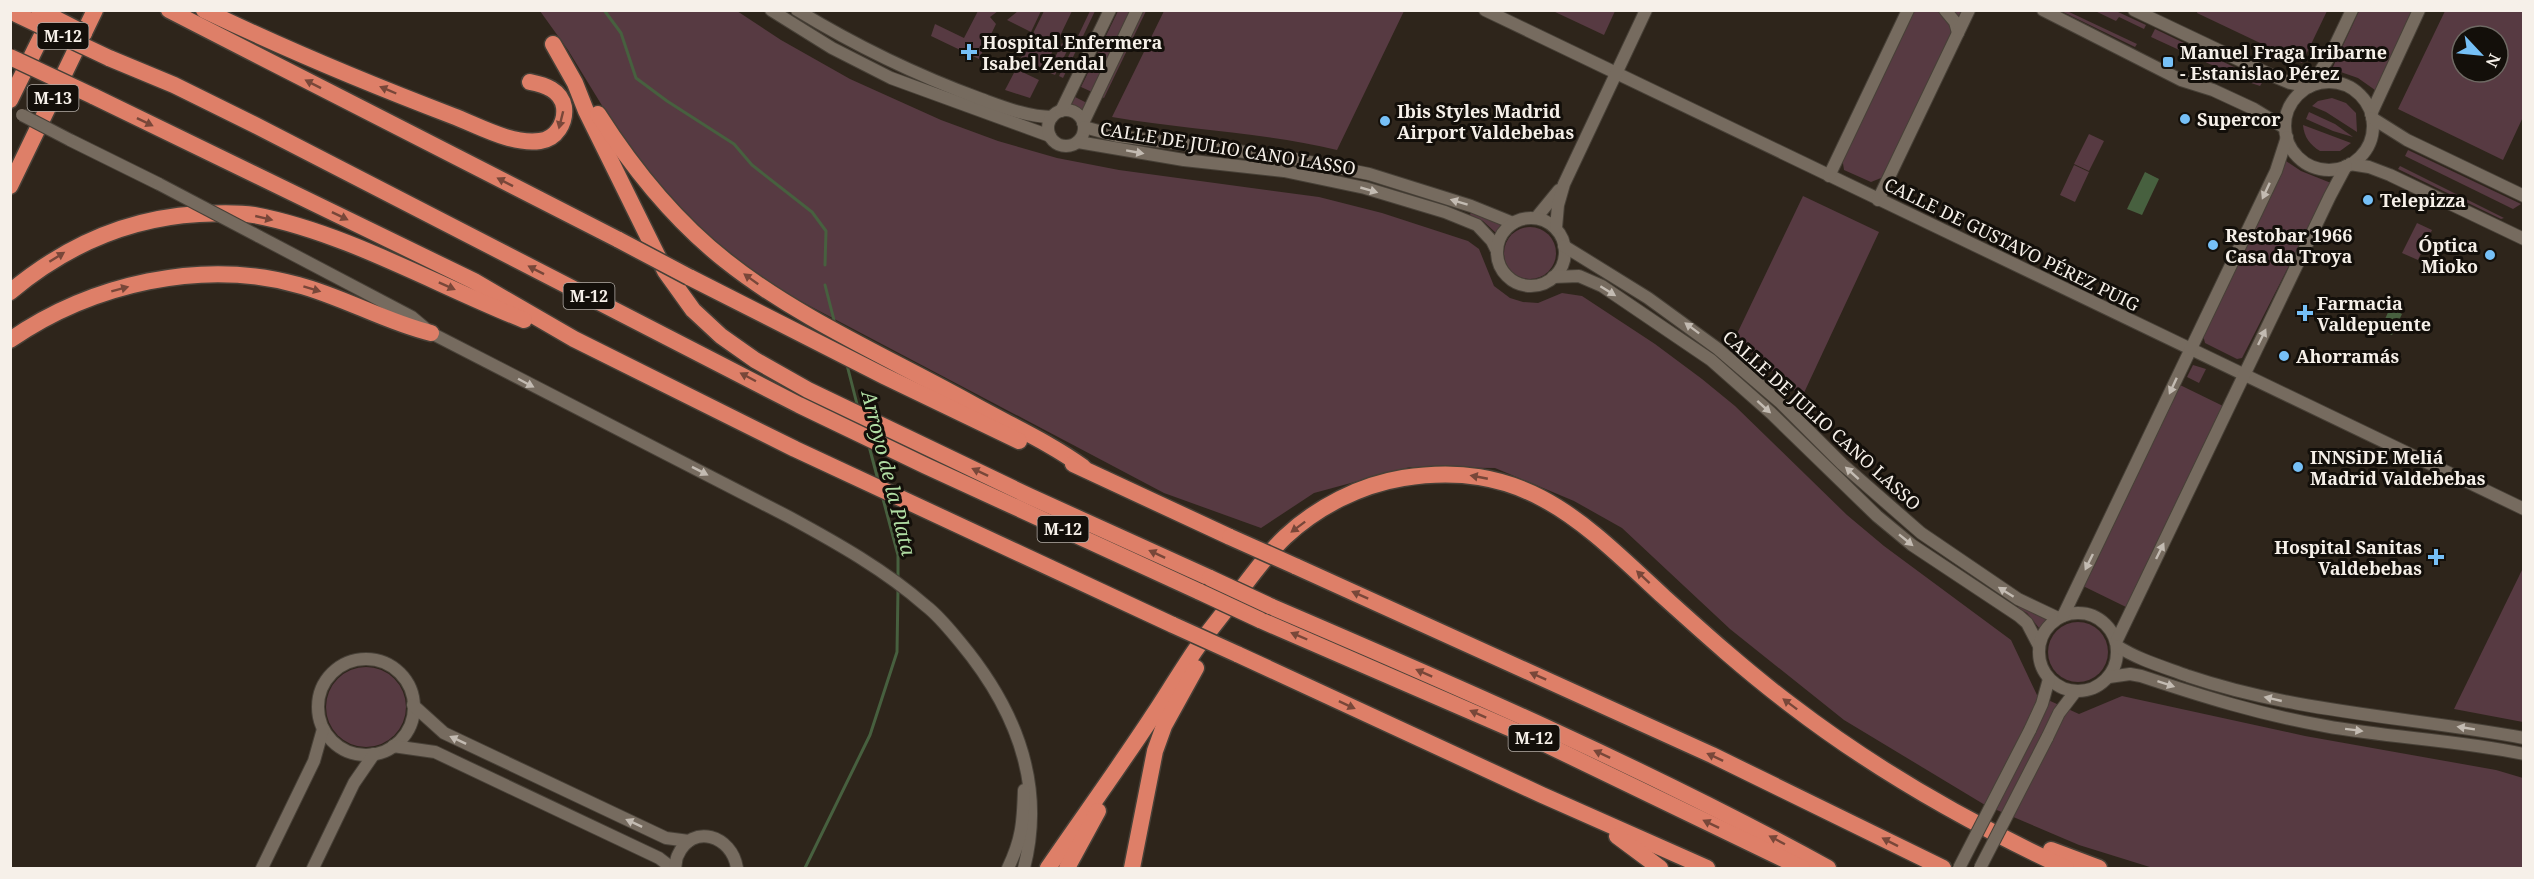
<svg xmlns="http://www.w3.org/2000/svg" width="2534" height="879" viewBox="0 0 2534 879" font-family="'Noto Serif',serif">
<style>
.green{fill:#573a42;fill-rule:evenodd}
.water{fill:#47603f}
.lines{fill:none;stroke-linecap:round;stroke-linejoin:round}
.stream{stroke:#47603f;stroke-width:3}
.minor-casing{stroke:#474037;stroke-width:14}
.highway-casing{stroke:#474037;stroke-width:19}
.minor{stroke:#766b5f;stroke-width:12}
.highway{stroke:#de7f68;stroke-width:16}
.minor-bridge-casing{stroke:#474037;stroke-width:14;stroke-linecap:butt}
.highway-bridge-casing{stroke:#474037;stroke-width:19;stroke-linecap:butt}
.minor-bridge{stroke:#766b5f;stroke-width:12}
.highway-bridge{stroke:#de7f68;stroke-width:16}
.oneway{fill:#784739}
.oneway2{fill:#c3bbb2}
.poi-dot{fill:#76c0f7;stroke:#130f0a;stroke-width:2}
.labels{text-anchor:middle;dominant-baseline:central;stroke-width:6;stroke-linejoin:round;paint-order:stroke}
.shield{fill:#130f0a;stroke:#b2aca6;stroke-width:1.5}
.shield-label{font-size:16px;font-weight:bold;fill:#f6f0e9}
.poi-label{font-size:18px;font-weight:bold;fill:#f6f0e9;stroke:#130f0a;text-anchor:start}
.street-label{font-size:18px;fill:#f6f0e9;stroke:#130f0a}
.water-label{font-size:20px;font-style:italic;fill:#b0dda3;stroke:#130f0a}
</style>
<rect width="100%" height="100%" fill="#2e251b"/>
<g class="green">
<polygon points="2198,10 2327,10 2327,11 2302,63 2197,13"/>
<polygon points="540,11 737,11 781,40 850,79 941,120 998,141 1057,158 1119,170 1319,197 1382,213 1468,241 1479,249 1494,286 1510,298 1523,302 1538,303 1562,293 1582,296 1655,344 1702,379 1735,406 1847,515 1884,546 2011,640 2037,695 2079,714 2122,696 2305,736 2496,770 2523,778 2523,868 2153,868 2079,845 1985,805 1844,720 1730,629 1622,528 1574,501 1495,468 1410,467 1314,493 1261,528 1164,493 772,286 699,228 628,148 568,50"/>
<polygon points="978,11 998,11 990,17 996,24 979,59 931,36 935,24 964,38"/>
<polygon points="1018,11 1041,11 1031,32 1007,20"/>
<polygon points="1044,11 1072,11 1044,69 1021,58"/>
<polygon points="1090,11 1095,11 1063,78 1059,76"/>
<polygon points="1118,11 1131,11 1092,92 1081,87"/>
<polygon points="1143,11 1146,11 1104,98 1102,97"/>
<path d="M 1164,11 L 1164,10 L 1404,11 L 1337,150 C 1263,132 1187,130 1112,117 Z"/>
<polygon points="1553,11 1615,11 1604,35"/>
<polygon points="1912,11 1965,11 1886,176 1871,182 1844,170 1842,157"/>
<polygon points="2061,11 2067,11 2137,44 2135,47"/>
<polygon points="2095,11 2116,11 2146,25 2144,29 2119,17 2116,21"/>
<polygon points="2359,11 2413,11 2375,90 2358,78 2332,69"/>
<path d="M 2445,11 L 2523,11 L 2523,117 L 2503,160 L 2398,109 ZM 2462,36 L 2498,36 L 2498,72 L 2462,72 Z"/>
<polygon points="2155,29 2263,81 2260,86 2251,83 2151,37"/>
<polygon points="1062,43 1069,47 1055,75 1048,72"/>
<polygon points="1016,69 1039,80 1030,98 1005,90"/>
<polygon points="1075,97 1087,103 1082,113 1070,108"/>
<polygon points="2332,98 2346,103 2356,113 2357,132 2326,112 2312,106 2318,101"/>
<polygon points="2309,112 2335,124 2353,137 2333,131 2306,119"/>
<path d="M 2303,125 L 2351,143 L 2340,151 L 2320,151 C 2310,145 2304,137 2303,125 Z"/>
<polygon points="2089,134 2104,141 2089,171 2074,164"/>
<polygon points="2408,150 2521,204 2513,209 2405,156"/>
<polygon points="2286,161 2301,171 2331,183 2242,358 2237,359 2205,343 2203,335"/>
<polygon points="2074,165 2089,172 2075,202 2060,195"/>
<polygon points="2400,166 2504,218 2501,219 2398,169"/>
<polygon points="1803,196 1879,232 1802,397 1735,338"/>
<polygon points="1471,212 1502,224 1496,233 1483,221 1470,215"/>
<polygon points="2417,223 2432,230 2418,260 2402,253"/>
<circle cx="1530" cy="253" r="26"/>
<polygon points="2193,365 2206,369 2199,383 2187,377"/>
<polygon points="2180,385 2223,406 2126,607 2083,586"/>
<polygon points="2523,568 2523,722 2454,709"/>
<polygon points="2019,605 2047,620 2039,628 2027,613 2018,608"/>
<circle cx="2078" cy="652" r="30"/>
<circle cx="366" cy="707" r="40"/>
</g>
<g class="water">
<polygon points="2145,172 2159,179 2142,215 2127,209"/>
<polygon points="2390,308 2402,314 2392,335 2380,330"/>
</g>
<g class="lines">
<g class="stream">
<polyline points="604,10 621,33 636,78 667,101 734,144 752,165 812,212 826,231 825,265"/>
<polyline points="825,285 835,324"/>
<polyline points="847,365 858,408"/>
<polyline points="869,446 878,480"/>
<polyline points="882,495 898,555 898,580"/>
<polyline points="805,868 870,735 897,652 898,589"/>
</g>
<g class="minor-casing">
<g id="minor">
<polyline points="771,10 832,48 891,78 1050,136"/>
<path d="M 797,10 C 856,46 916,75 981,99 C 1003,107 1028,117 1052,117"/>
<polyline points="1485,10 2524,509"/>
<polyline points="1945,10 1955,22 1958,33"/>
<polyline points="2043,10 2181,80 2213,90 2254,109 2285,128"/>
<polyline points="2134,10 2271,75 2290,83 2309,87"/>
<circle cx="2329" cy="126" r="44"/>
<polyline points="2311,86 2331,54 2352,10"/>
<circle cx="1066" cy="128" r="18"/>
<polyline points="1061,111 1110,10"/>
<polyline points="2371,114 2419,10"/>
<polyline points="2372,118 2407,140 2524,196"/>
<polyline points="1083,123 1137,10"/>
<polyline points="1084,127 1117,136 1285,157 1369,174 1471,206 1513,223"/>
<polyline points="70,140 159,184"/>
<polyline points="1078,142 1184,160 1284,171 1365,188 1445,212 1477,225 1492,241 1497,251"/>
<polyline points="2350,164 2369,167 2390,175 2524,239"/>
<polyline points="1829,176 1908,10"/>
<polyline points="1878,200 1969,10"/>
<polyline points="1536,218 1559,190"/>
<circle cx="1531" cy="252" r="34"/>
<polyline points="1556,228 1558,205 1564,184 1646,10"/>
<path d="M 258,236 L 412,317 L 431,333 L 789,517 C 837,543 885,570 926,606 C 939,616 950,630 960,642 C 1015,708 1046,783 1024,868"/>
<polyline points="1564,246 1648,298 1718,349 1781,403 1842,464 1921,533 2018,599 2058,618"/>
<polyline points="1553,277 1579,276 1602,286 1711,360 1771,413 1877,516 1912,545 2019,616 2027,623 2039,646"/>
<circle cx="2078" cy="652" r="39"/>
<polyline points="2063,616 2276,171 2287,137"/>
<polyline points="2116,642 2330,196 2346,166"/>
<path d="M 2117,646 C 2139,660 2164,667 2188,676 C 2297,713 2411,717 2524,738"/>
<circle cx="366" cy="707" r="48"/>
<path d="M 2109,677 L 2130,674 L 2141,676 C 2201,696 2262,715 2325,726 C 2391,738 2458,740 2524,754"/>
<polyline points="413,705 444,733 666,838 689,841"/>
<polyline points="2030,730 2042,704 2049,679"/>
<polyline points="2047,738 2059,713 2075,692"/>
<polyline points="393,746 435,752 659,858 672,868"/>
<polyline points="262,868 314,761 323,729"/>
<polyline points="313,868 354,783 374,754"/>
<path d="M 675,868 C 676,864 676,858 678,855 C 692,823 732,835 737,868"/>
<path d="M 1008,868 C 1022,839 1023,822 1024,790"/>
</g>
</g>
<g class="highway-casing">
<g id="highway">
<polyline points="169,10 619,240"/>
<path d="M 204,10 C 285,49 369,84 453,116 C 479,126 512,145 540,141 C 556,139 566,123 564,107 C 561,90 545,85 530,82"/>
<polyline points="553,44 575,83 586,111 665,271 693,310 721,336 755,360 808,390 1029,496 1210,578"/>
<polyline points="109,58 174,85 255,125 799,405 926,466 1200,592"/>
<polyline points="93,96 474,281 574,339 795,449 1173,625"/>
<polyline points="10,100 51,17"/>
<path d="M 598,114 C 633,169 674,220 726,261 C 799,319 894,360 976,406 C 1012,426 1050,443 1083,467"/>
<polyline points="10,186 95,10"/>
<polyline points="689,277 884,376 1019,441"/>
<path d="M 10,292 C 65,246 127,218 199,214 C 217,213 236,212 254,215 C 345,232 438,286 524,320"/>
<path d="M 10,340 C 91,284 202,258 298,285 C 344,297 385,322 431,333"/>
<polyline points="1073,464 1230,537"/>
<polyline points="1295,566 1712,755 1943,868"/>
<path d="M 1270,606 C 1459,687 1648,769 1828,868"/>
<polyline points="1260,620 1539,741 1802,868"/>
<polyline points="1237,654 1542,795 1707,868"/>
<polyline points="1617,836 1660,868"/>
<polyline points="2051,850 2099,868"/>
<path d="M 1048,868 C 1083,817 1120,766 1154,714 C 1167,694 1180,673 1194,652 C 1206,634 1221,617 1234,599 C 1250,578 1266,555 1285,537 C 1317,507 1360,485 1403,478 C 1525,459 1582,521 1664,597 C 1705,634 1746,671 1791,705 C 1877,771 1969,823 2066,868"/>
<polyline points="1067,868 1098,811"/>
<polyline points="1132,868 1155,751 1164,726 1196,668"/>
</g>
</g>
<use href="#minor" class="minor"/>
<use href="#highway" class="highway"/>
<g class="minor-bridge-casing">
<g id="minor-bridge">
<polyline points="22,115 70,140"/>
<polyline points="159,184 258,236"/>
<polyline points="1959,868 2030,730"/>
<polyline points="1980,868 2047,738"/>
</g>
</g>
<g class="highway-bridge-casing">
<g id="highway-bridge">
<polyline points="39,10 84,33"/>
<polyline points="16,14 109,58"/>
<polyline points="10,57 93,96"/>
<polyline points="619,240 689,277"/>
<polyline points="1230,537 1295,566"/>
<polyline points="1210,578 1270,606"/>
<polyline points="1200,592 1260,620"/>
<polyline points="1173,625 1237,654"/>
</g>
</g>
<use href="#minor-bridge" class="minor-bridge"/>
<use href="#highway-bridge" class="highway-bridge"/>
</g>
<defs><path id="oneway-solid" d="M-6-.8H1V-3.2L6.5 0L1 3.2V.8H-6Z" transform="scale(1.5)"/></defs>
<g class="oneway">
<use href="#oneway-solid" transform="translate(313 84) rotate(-153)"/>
<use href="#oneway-solid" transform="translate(388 90) rotate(-157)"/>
<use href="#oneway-solid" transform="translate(561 120) rotate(104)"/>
<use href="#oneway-solid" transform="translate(145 122) rotate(26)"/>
<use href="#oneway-solid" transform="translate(505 182) rotate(-153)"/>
<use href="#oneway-solid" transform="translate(340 216) rotate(26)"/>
<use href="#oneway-solid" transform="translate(264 218) rotate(13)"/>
<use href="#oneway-solid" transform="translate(57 257) rotate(-32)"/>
<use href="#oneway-solid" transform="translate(536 270) rotate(-153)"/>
<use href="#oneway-solid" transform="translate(751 279) rotate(-144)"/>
<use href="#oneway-solid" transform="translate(447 286) rotate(24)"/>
<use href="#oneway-solid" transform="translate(120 289) rotate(-15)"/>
<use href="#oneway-solid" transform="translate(312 289) rotate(17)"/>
<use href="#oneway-solid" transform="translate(748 377) rotate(-152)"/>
<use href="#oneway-solid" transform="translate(980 472) rotate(-155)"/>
<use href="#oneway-solid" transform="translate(1479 477) rotate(-169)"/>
<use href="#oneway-solid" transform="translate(1298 527) rotate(143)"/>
<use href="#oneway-solid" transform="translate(1157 554) rotate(-155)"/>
<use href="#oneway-solid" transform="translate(1643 577) rotate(-137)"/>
<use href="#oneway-solid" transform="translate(1360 595) rotate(-156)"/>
<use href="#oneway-solid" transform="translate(1299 636) rotate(-157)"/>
<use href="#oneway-solid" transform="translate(1424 673) rotate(-156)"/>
<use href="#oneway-solid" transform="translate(1538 676) rotate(-156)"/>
<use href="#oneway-solid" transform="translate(1790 704) rotate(-143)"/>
<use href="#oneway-solid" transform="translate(1347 705) rotate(25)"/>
<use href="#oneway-solid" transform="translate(1478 714) rotate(-156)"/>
<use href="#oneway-solid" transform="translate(1602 754) rotate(-155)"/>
<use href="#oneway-solid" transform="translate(1715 757) rotate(-155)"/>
<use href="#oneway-solid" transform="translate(1711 824) rotate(-154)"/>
<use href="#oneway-solid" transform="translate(1777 840) rotate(-152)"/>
<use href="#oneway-solid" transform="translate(1890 842) rotate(-153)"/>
</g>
<g class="oneway2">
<use href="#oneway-solid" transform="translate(1135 152) rotate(10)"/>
<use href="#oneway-solid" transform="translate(1369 190) rotate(16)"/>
<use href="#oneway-solid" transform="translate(2266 191) rotate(115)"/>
<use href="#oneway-solid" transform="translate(1459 202) rotate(-163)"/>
<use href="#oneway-solid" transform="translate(1608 291) rotate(32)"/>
<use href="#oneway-solid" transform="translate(1692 328) rotate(-143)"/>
<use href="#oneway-solid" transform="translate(2262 337) rotate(-64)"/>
<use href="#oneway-solid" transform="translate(526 383) rotate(28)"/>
<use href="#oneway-solid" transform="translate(2173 386) rotate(115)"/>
<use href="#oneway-solid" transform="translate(1764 407) rotate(42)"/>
<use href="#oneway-solid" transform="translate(700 471) rotate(27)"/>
<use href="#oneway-solid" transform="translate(1852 473) rotate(-138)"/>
<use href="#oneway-solid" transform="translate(1906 540) rotate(39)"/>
<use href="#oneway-solid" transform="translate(2160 551) rotate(-64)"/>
<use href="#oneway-solid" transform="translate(2089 562) rotate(116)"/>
<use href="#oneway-solid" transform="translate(2006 592) rotate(-148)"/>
<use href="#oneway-solid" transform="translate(2166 684) rotate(18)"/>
<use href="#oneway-solid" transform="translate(2273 699) rotate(-167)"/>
<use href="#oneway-solid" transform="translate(2466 728) rotate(-171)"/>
<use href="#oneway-solid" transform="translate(2354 730) rotate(7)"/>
<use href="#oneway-solid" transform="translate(458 740) rotate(-155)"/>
<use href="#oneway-solid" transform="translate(634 823) rotate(-155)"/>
</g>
<g class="poi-dot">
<path d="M966 43h6v6h6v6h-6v6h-6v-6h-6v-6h6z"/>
<rect x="2162" y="56" width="12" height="12" rx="3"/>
<circle cx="2185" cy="119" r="6"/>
<circle cx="1385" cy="121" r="6"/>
<circle cx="2368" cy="200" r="6"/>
<circle cx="2213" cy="245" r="6"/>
<circle cx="2490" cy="255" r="6"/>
<path d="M2302 304h6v6h6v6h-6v6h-6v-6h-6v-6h6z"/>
<circle cx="2284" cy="356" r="6"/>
<circle cx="2298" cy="467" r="6"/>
<path d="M2433 548h6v6h6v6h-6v6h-6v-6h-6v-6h6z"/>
</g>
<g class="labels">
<g class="shield">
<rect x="37.5" y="23" width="51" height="26" rx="4.5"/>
<rect x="27.5" y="85" width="51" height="26" rx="4.5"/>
<rect x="563.5" y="283" width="51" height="26" rx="4.5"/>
<rect x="1037.5" y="516" width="51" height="26" rx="4.5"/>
<rect x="1508.5" y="725" width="51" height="26" rx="4.5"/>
</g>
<g class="shield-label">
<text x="63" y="36">M-12</text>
<text x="53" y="98">M-13</text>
<text x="589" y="296">M-12</text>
<text x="1063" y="529">M-12</text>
<text x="1534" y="738">M-12</text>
</g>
<g class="poi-label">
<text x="982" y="42">Hospital Enfermera<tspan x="982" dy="21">Isabel Zendal</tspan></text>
<text x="2180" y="52">Manuel Fraga Iribarne<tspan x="2180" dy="21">- Estanislao Pérez</tspan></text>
<text x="1397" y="111">Ibis Styles Madrid<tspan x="1397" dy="21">Airport Valdebebas</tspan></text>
<text x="2197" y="119">Supercor</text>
<text x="2380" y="200">Telepizza</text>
<text x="2225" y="235">Restobar 1966<tspan x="2225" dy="21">Casa da Troya</tspan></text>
<text x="2478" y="245" text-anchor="end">Óptica<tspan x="2478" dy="21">Mioko</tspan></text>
<text x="2317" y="303">Farmacia<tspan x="2317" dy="21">Valdepuente</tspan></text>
<text x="2296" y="356">Ahorramás</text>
<text x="2310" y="457">INNSiDE Meliá<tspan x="2310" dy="21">Madrid Valdebebas</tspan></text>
<text x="2422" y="547" text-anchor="end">Hospital Sanitas<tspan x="2422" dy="21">Valdebebas</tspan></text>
</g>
<g class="street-label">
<text transform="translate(1228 148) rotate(9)">CALLE DE JULIO CANO LASSO</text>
<text transform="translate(2012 244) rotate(26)">CALLE DE GUSTAVO PÉREZ PUIG</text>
<text transform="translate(1822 420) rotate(42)">CALLE DE JULIO CANO LASSO</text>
</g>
<g class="water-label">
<text transform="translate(889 473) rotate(76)">Arroyo de la Plata</text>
</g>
</g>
<rect width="2534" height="879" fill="none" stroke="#f6f0e9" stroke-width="24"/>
<g transform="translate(2480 54) rotate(116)"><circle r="28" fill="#130f0a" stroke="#6e6963" stroke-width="1.5"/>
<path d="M0-4.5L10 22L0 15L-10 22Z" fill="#76c0f7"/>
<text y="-9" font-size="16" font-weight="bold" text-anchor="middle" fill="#f6f0e9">N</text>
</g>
</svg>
